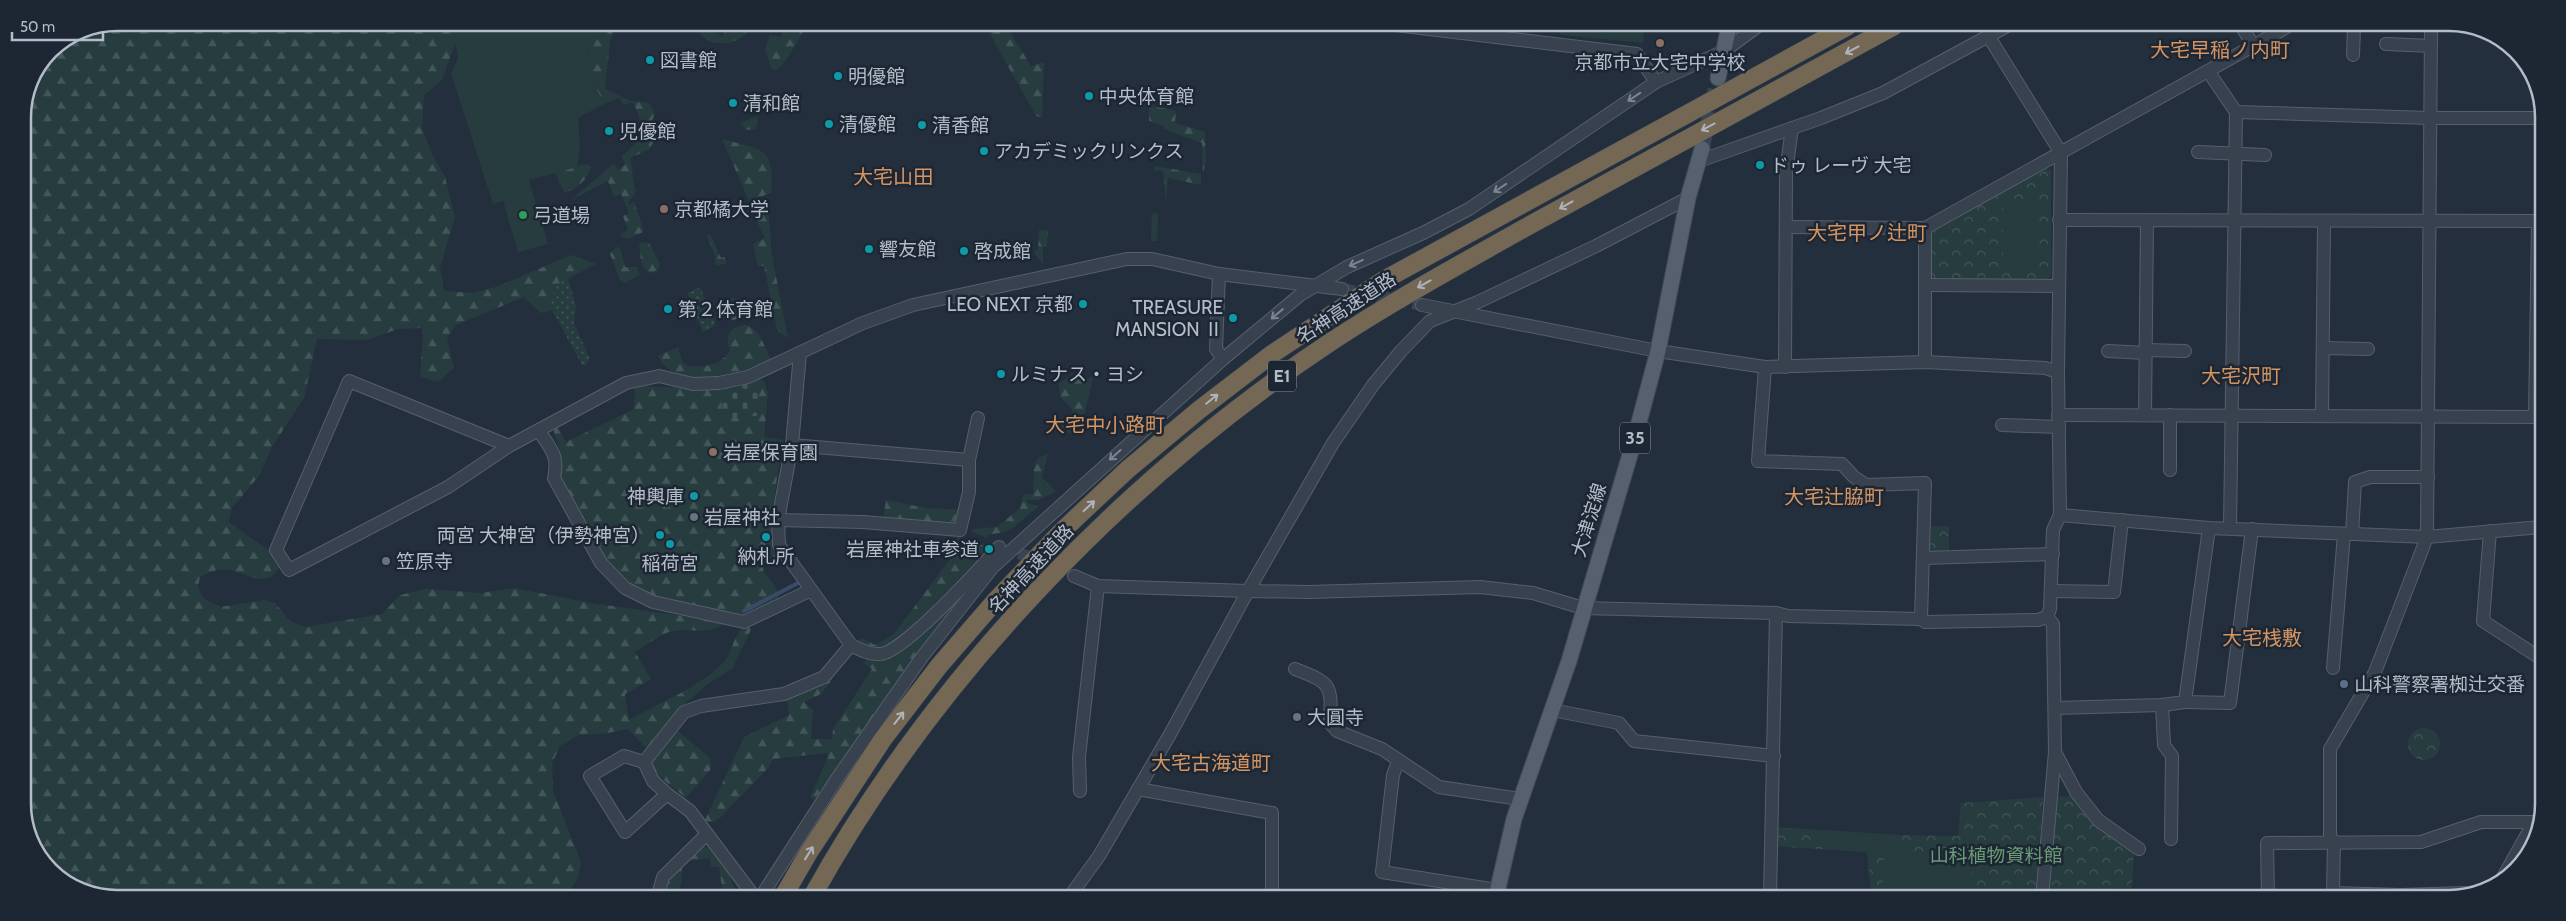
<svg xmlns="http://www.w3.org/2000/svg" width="2566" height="921" viewBox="0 0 2566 921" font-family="Cabin,'Noto Sans JP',sans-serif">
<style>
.grass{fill:url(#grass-dots)}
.forest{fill:url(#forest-firs)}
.cemetery{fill:url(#cemetery-stones)}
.park{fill:url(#park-crowns)}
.garden{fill:#263c3f}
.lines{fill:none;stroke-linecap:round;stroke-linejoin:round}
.stream{stroke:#394c67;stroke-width:4}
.minor-tunnel{stroke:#3a4453;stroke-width:12;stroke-dasharray:12 6;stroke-linecap:butt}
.major-tunnel{stroke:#3a4453;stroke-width:15;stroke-dasharray:15 8;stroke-linecap:butt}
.minor-casing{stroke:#565f6c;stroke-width:14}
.major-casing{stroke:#414a57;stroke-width:17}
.highway-casing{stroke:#434c59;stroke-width:19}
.minor{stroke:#38414e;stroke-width:12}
.major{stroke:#56606e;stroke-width:15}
.highway{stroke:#746855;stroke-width:18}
.oneway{stroke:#aeb4bd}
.oneway2{stroke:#7c8592}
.education-dot{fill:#8d6e63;stroke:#1d2633;stroke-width:2}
.culture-dot{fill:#0f9aa8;stroke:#1d2633;stroke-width:2}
.leisure-dot{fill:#2e9e5b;stroke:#1d2633;stroke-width:2}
.worship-dot{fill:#6b7280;stroke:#1d2633;stroke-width:2}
.service-dot{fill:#5c6f8a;stroke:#1d2633;stroke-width:2}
.labels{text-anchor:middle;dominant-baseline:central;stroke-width:5;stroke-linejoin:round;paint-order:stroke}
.shield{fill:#1d2633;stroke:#878f9c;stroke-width:1}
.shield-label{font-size:18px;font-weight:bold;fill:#b4bcc9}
.poi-label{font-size:19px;fill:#b4bcc9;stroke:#1d2633;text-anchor:start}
.street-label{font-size:19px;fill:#b4bcc9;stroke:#1d2633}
.park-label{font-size:19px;fill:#6b9a76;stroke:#1d2633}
.neighbourhood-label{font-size:20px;fill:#d59563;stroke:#1d2633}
.rim{fill:none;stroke:#b4bcc9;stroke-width:2.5}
</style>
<defs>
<pattern id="grass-dots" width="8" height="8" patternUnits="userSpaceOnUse" patternTransform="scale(1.25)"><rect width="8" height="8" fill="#263c3f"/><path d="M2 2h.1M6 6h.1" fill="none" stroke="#435659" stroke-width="1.8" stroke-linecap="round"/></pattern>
<pattern id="forest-firs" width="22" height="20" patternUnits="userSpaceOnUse" patternTransform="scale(1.25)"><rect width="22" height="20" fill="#263c3f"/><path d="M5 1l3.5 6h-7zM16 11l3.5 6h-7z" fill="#435659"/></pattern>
<pattern id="cemetery-stones" width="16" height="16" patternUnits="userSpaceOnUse" patternTransform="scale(1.25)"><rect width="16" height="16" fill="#263c3f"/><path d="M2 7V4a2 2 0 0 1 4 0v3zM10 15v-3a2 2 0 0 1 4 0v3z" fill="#435659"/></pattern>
<pattern id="park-crowns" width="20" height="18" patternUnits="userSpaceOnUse" patternTransform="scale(1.25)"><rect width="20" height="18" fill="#263c3f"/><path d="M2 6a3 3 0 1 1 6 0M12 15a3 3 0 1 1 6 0" fill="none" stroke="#435659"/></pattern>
</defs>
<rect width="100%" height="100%" fill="#242f3e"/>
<g class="grass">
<polygon points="568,278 576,305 574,323 590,359 585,366 582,365 552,310 551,298 556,285"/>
<polygon points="700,287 716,323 713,327 703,332 687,293"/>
</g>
<g class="forest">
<path d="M 117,23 L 452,23 L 456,41 L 442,80 L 424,95 L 422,129 L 433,156 L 445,177 L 455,217 L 440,267 L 444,291 L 472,293 L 496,287 L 571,255 L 596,264 L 556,285 L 551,298 L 552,310 L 541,313 L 524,297 L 456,325 L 447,338 L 454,368 L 438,382 L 421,377 C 419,360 425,344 422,328 L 398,329 L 367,340 L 317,339 L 304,398 L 272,447 L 259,476 L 232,508 L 229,522 L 276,556 L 280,567 C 266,589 250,575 230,570 C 219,568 210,571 200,577 L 198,587 L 203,598 L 221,607 L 264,600 L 275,603 L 290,621 L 305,627 L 382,614 L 400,595 L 426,589 L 481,593 L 514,588 L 591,603 L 726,622 C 709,638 690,626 669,632 C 658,636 645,646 635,652 L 651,679 L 625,694 L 629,720 C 659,703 696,689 721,665 C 734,653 732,632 748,625 L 751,630 L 732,669 L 709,683 L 683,705 L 647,749 L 628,729 L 602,734 L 578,735 L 560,746 L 552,763 L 553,791 L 581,862 L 578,878 L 567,895 L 87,894 L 42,862 L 23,810 L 23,111 L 50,50 L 81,30 Z"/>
<path d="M 587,23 L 615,24 L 610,42 L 605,89 L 630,101 L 649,103 C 658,114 655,121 643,126 L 633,102 L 624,105 L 619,98 L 606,103 C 587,83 589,50 587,23 Z"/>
<path d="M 728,24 L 745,26 L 747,32 C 738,45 711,48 700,34 L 701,27 L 723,36 Z"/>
<path d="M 785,24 L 809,24 C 798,35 787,67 775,70 L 771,68 L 765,50 L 770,35 L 781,37 Z"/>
<polygon points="996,24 1005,24 1031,66 1044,62 1042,118 1036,116 987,29"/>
<polygon points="1149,105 1176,111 1175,123 1205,132 1206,162 1203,172 1202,143 1164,129 1164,126 1149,121"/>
<polygon points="757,116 758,124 755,129 746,130 740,123"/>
<path d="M 649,134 L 653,142 L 650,149 L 630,158 C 633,170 632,179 636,191 L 627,205 L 634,202 L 643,228 L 643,232 L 628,239 L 621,237 L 621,234 L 628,230 L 623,216 L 629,213 L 621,194 L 614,197 L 608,181 L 571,200 L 614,163 L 618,170 L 625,165 L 622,156 L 640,139 Z"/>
<path d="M 722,139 C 763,150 775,147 771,193 L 749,201 Z"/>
<path d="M 587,164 L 591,167 C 588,178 577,191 564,192 L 555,172 Z"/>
<polygon points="1154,166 1201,174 1201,185 1168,178 1166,202 1163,171 1154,170"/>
<polygon points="768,208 772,256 788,338 779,332 776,325 764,266 758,266 753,244 765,238 753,213"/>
<polygon points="1152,213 1158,214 1157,241 1151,241"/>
<polygon points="1039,230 1048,230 1047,247 1043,247 1043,264 1035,254 1035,250 1038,250"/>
<polygon points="710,234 721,258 725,257 727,263 716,266 715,264 715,256 707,236"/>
<path d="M 642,242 L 649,243 L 660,264 L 658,270 L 652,273 C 639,270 641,255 639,245 Z"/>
<polygon points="616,247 620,248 625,267 637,267 640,275 625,283 620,280 610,254"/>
<circle cx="732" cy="309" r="11"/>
<path d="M 745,325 C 759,327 765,348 771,360 L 770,363 C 757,368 742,376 729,378 C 706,380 668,380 658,356 L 678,347 L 683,363 C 696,371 722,365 730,351 C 725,336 728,327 745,325 Z"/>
<polygon points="1068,377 1093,378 1079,436 1055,429 1071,420 1072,409 1061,398 1058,384"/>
<path d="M 757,378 L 764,381 L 768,393 L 764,437 L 784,440 L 777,477 L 772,522 L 779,555 L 764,566 L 763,570 L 778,591 L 778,599 C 770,610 748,618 734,617 C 724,617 714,612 704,610 C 675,603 644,598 621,577 C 597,556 571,509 562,480 C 559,469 562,457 559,446 C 558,439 553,435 554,428 L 558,427 L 566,442 L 634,409 L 635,386 L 702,388 Z"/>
<polygon points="1048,453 1042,477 1056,492 1038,500 1027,500 1027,503 1039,506 1014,527 1005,532 988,535 987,538 972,532 972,529 997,527 1020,508 1023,495 1033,494 1034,467 1037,459"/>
<polygon points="886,500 926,508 959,510 953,525 883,520"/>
<path d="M 958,537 L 984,546 L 985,550 C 971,567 895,649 877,649 C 872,650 864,645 859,643 L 859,640 L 862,638 L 875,645 L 894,634 L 957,550 Z"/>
<polygon points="952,604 955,607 814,800 810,797 828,757 827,753 773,759 769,767 721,817 714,822 704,822 744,737 789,715 787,697 831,681 821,694 804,702 813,710 811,739 832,739 833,729 872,669 864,663 867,658 879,660 891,657"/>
<polygon points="678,731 711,759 711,769 686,798 655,773 652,767 652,759 672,735"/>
<polygon points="710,847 728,872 737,895 723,895 719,867 711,867 710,858 691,861 689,857 695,848"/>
<polygon points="682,867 681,885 676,895 660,895 664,879"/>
</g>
<polygon class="cemetery" points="757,379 759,383 757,416 722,417 721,387"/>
<g class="park">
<polygon points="2044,167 2051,170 2051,276 2043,283 1933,282 1929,277 1931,230"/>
<polygon points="1926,526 1949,526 1949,551 1931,551 1926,546"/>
<circle cx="2424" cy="744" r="16"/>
<polygon points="2071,796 2134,849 2132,888 2048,890 2056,797"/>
<polygon points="2043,797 2035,898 1871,897 1867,852 1772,846 1773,827 1898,835 1958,836 1961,803"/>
</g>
<g class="garden">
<path d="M 452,23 L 534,23 C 550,32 570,24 587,23 C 589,50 587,83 606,103 L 578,118 L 580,146 L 577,167 L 529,180 L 548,244 L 518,252 L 503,201 L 493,204 L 451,73 L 458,59 Z"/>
<polygon points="1558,26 1644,26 1643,43 1560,35"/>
<rect x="2003" y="202" width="36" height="66"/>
<polygon points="1826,830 1898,835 1897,849 1940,854 1937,881 1942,850 1975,854 1969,897 1883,897 1884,854 1825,849"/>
</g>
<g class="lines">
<polyline class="stream" points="744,611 798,583"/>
<g class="minor-tunnel">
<polyline points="1342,289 1422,305"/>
<polyline points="1019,553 1065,572"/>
</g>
<polyline class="major-tunnel" points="1702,149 1718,78"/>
<g class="minor-casing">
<g id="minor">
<polyline points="1396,25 1637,54 1656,82"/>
<polyline points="2242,27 2253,45"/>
<polyline points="1989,37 2061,153 2058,372 2060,515 2053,530 2050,609 2047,617 2053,624 2055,752 2042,898"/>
<polyline points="2386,44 2431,46"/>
<polyline points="2353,55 2354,27"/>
<polyline points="2208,71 2236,112 2230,528"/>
<polyline points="2236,112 2430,118 2543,118"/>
<polyline points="2198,152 2265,155"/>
<polyline points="1699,161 1821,118 1883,93 2007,26"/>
<polyline points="2059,220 2543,221"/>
<polyline points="1787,227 1925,228"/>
<polyline points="1219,274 1216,349 1223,359"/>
<polyline points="1925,285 2059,286"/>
<polyline points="1422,305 1658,351 1765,367 1925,362 2045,368 2058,372"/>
<polyline points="2323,348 2368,349"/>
<polyline points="2146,350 2185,351"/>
<polyline points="2108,351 2146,353"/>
<path d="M 800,353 L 792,445 L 778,520 L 779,545 L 851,645 C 859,649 869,655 880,654 C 902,654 981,567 999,547"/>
<polyline points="1925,362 1925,228 2287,27"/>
<polyline points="1765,367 1758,461 1842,464 1854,477 1866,485 1925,483 1921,619"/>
<polyline points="1785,367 1786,172 1792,128"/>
<polygon points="349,381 509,446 448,487 289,570 276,550"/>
<polyline points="2058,415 2541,417"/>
<polyline points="2145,415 2147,221"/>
<polyline points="2322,415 2324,222"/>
<polyline points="2535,417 2538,221"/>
<polyline points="2002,425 2059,427"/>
<path d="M 539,431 C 551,449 559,456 554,478 L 601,563 L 625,588 L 653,602 L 744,622 L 811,590"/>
<polyline points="792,445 969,460"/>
<polyline points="509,446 626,383 659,376 693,384 719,383 748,377 863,323 913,305 1127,259 1152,259 1219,274 1342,289"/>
<polyline points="2170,470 2170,415"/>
<polyline points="2060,515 2209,528 2427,537 2541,527"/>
<polyline points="778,520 863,522 960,530 969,492 969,460 978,418"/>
<polyline points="2490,531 2483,621 2540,658"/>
<polyline points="2352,534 2355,482 2370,477 2428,477"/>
<polyline points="1924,558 2053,554"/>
<polyline points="1074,576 1098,586 1248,591 1308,592 1480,587 1533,593 1583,608 1776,613 1788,616 1921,619 1925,622 2038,620 2047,617"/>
<polyline points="2051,591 2114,592 2122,520"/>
<polyline points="2333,668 2344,534"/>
<path d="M 1295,669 C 1331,683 1332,684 1330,723 L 1337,731 L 1382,749 L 1439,787 L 1520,799"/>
<polyline points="2185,702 2230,703 2252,529"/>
<polyline points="2162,705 2164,745 2172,756 2171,839"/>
<polyline points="2055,708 2162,705 2185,702 2209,528"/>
<polyline points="1552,710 1619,723 1634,741 1774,756"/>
<polyline points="2055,752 2076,792 2098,820 2139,849"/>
<polyline points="644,762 624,756 590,776 625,832 667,794"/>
<polyline points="1398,762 1393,775 1382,872 1497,890"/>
<polyline points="1138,789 1272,813 1272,896"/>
<polyline points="1080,791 1079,757 1098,586"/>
<polyline points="2330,841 2330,749 2375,672 2427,537 2431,27"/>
<polyline points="2334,841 2333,893 2401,895 2465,893"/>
<polyline points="2501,881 2534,822"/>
<polyline points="658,895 663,877 707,834"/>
<polyline points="753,895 690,811 667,794 653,781 644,762 684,712 701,706 784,694 824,677 851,645"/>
<polyline points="762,895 836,780 922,657 993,567 1223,359 1300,295 1347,267 1423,233 1469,209 1656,82 1724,51 1758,26"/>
<polyline points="1070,896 1099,856 1169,736 1248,591 1333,443 1373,385 1401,351 1430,321 1478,302 1596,246 1688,198"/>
<polyline points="1770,897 1776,613"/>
<polyline points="2268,898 2267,843 2421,842 2481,822 2539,822"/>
</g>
</g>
<g class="major-casing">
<g id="major">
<polyline points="1718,78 1729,26"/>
<polyline points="1496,897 1514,819 1569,661 1634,441 1658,351 1688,198 1702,149"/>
</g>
</g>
<g class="highway-casing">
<g id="highway">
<polyline points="784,895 809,852 883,739 939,666 997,599 1061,532 1127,470 1199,410 1272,354 1384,280 1848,26"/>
<path d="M 813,895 C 934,677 1124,479 1332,341 C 1393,301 1457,266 1521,230 C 1645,161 1770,95 1894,26"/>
</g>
</g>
<use href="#minor" class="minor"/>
<use href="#major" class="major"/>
<use href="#highway" class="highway"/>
</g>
<defs><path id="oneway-shaft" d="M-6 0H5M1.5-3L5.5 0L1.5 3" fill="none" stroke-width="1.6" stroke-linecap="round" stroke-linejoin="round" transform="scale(1.25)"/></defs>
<g class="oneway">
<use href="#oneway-shaft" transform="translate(1852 50) rotate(152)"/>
<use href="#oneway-shaft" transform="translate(1708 127) rotate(152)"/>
<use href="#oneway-shaft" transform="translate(1566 205) rotate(151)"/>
<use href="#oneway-shaft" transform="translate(1424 284) rotate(151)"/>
<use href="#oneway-shaft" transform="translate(1212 399) rotate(-39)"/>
<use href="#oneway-shaft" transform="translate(1089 506) rotate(-43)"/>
<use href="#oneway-shaft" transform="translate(899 718) rotate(-52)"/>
<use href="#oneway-shaft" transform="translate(809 853) rotate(-58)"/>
</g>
<g class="oneway2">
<use href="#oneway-shaft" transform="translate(1634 97) rotate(146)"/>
<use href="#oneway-shaft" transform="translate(1500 188) rotate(146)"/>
<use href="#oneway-shaft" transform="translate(1356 263) rotate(156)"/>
<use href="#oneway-shaft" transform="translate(1277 314) rotate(140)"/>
<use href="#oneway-shaft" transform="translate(1115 455) rotate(138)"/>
</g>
<g class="education-dot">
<circle cx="1660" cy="43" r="5"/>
<circle cx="664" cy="209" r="5"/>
<circle cx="713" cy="452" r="5"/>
</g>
<g class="culture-dot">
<circle cx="650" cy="60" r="5"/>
<circle cx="838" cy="76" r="5"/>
<circle cx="1089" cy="96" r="5"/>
<circle cx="733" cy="103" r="5"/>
<circle cx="829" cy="124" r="5"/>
<circle cx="922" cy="125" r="5"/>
<circle cx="609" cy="131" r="5"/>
<circle cx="984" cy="151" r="5"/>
<circle cx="1760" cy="165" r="5"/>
<circle cx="869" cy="249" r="5"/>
<circle cx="964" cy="251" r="5"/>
<circle cx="1083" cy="304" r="5"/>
<circle cx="668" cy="309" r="5"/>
<circle cx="1233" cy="318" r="5"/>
<circle cx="1001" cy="374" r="5"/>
<circle cx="694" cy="496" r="5"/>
<circle cx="660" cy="535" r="5"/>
<circle cx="766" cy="537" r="5"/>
<circle cx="670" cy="544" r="5"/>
<circle cx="989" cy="549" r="5"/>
</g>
<circle class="leisure-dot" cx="523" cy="215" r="5"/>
<g class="worship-dot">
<circle cx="694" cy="517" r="5"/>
<circle cx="386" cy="561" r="5"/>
<circle cx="1297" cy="717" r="5"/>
</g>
<circle class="service-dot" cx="2344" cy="684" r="5"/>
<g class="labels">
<g class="shield">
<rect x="1268" y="360.5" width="28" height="31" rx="4"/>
<rect x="1620" y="422.5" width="30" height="31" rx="4"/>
</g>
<g class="shield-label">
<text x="1282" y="376">E1</text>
<text x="1635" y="438">35</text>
</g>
<g class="poi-label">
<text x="660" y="60">図書館</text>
<text x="1660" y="62" text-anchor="middle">京都市立大宅中学校</text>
<text x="848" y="76">明優館</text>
<text x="1099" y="96">中央体育館</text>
<text x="743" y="103">清和館</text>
<text x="839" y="124">清優館</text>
<text x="932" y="125">清香館</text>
<text x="619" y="131">児優館</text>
<text x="994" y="151">アカデミックリンクス</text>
<text x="1770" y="165">ドゥ レーヴ 大宅</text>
<text x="674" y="209">京都橘大学</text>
<text x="533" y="215">弓道場</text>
<text x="879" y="249">響友館</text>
<text x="974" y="251">啓成館</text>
<text x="1073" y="304" text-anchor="end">LEO NEXT 京都</text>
<text x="1223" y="307" text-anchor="end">TREASURE<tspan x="1223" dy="22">MANSION Ⅱ</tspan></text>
<text x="678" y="309">第２体育館</text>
<text x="1011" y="374">ルミナス・ヨシ</text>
<text x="723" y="452">岩屋保育園</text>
<text x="684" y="496" text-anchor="end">神輿庫</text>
<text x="704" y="517">岩屋神社</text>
<text x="650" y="535" text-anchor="end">両宮 大神宮（伊勢神宮）</text>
<text x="979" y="549" text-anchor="end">岩屋神社車参道</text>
<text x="766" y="556" text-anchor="middle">納札所</text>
<text x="396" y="561">笠原寺</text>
<text x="670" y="563" text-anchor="middle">稲荷宮</text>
<text x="2354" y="684">山科警察署椥辻交番</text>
<text x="1307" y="717">大圓寺</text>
</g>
<g class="street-label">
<text transform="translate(1346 308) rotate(-33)">名神高速道路</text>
<text transform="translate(1589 520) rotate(-73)">大津淀線</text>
<text transform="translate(1031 569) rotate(-47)">名神高速道路</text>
</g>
<g class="park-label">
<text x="1996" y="855">山科植物資料館</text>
</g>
<g class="neighbourhood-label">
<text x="2220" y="50">大宅早稲ノ内町</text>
<text x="893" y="177">大宅山田</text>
<text x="1867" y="233">大宅甲ノ辻町</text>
<text x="2241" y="376">大宅沢町</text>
<text x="1105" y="425">大宅中小路町</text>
<text x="1834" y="497">大宅辻脇町</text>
<text x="2262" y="638">大宅桟敷</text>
<text x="1211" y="763">大宅古海道町</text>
</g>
</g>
<path d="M0 0H2566V921H0ZM117 31H2449A86 86 0 0 1 2535 117V804A86 86 0 0 1 2449 890H117A86 86 0 0 1 31 804V117A86 86 0 0 1 117 31Z" fill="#1d2633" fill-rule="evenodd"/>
<path class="rim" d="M117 31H2449A86 86 0 0 1 2535 117V804A86 86 0 0 1 2449 890H117A86 86 0 0 1 31 804V117A86 86 0 0 1 117 31Z"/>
<path d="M12 32v8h91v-8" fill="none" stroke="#b4bcc9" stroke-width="2.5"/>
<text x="20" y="32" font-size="15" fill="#b4bcc9" stroke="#1d2633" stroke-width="4" paint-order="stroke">50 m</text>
</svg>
